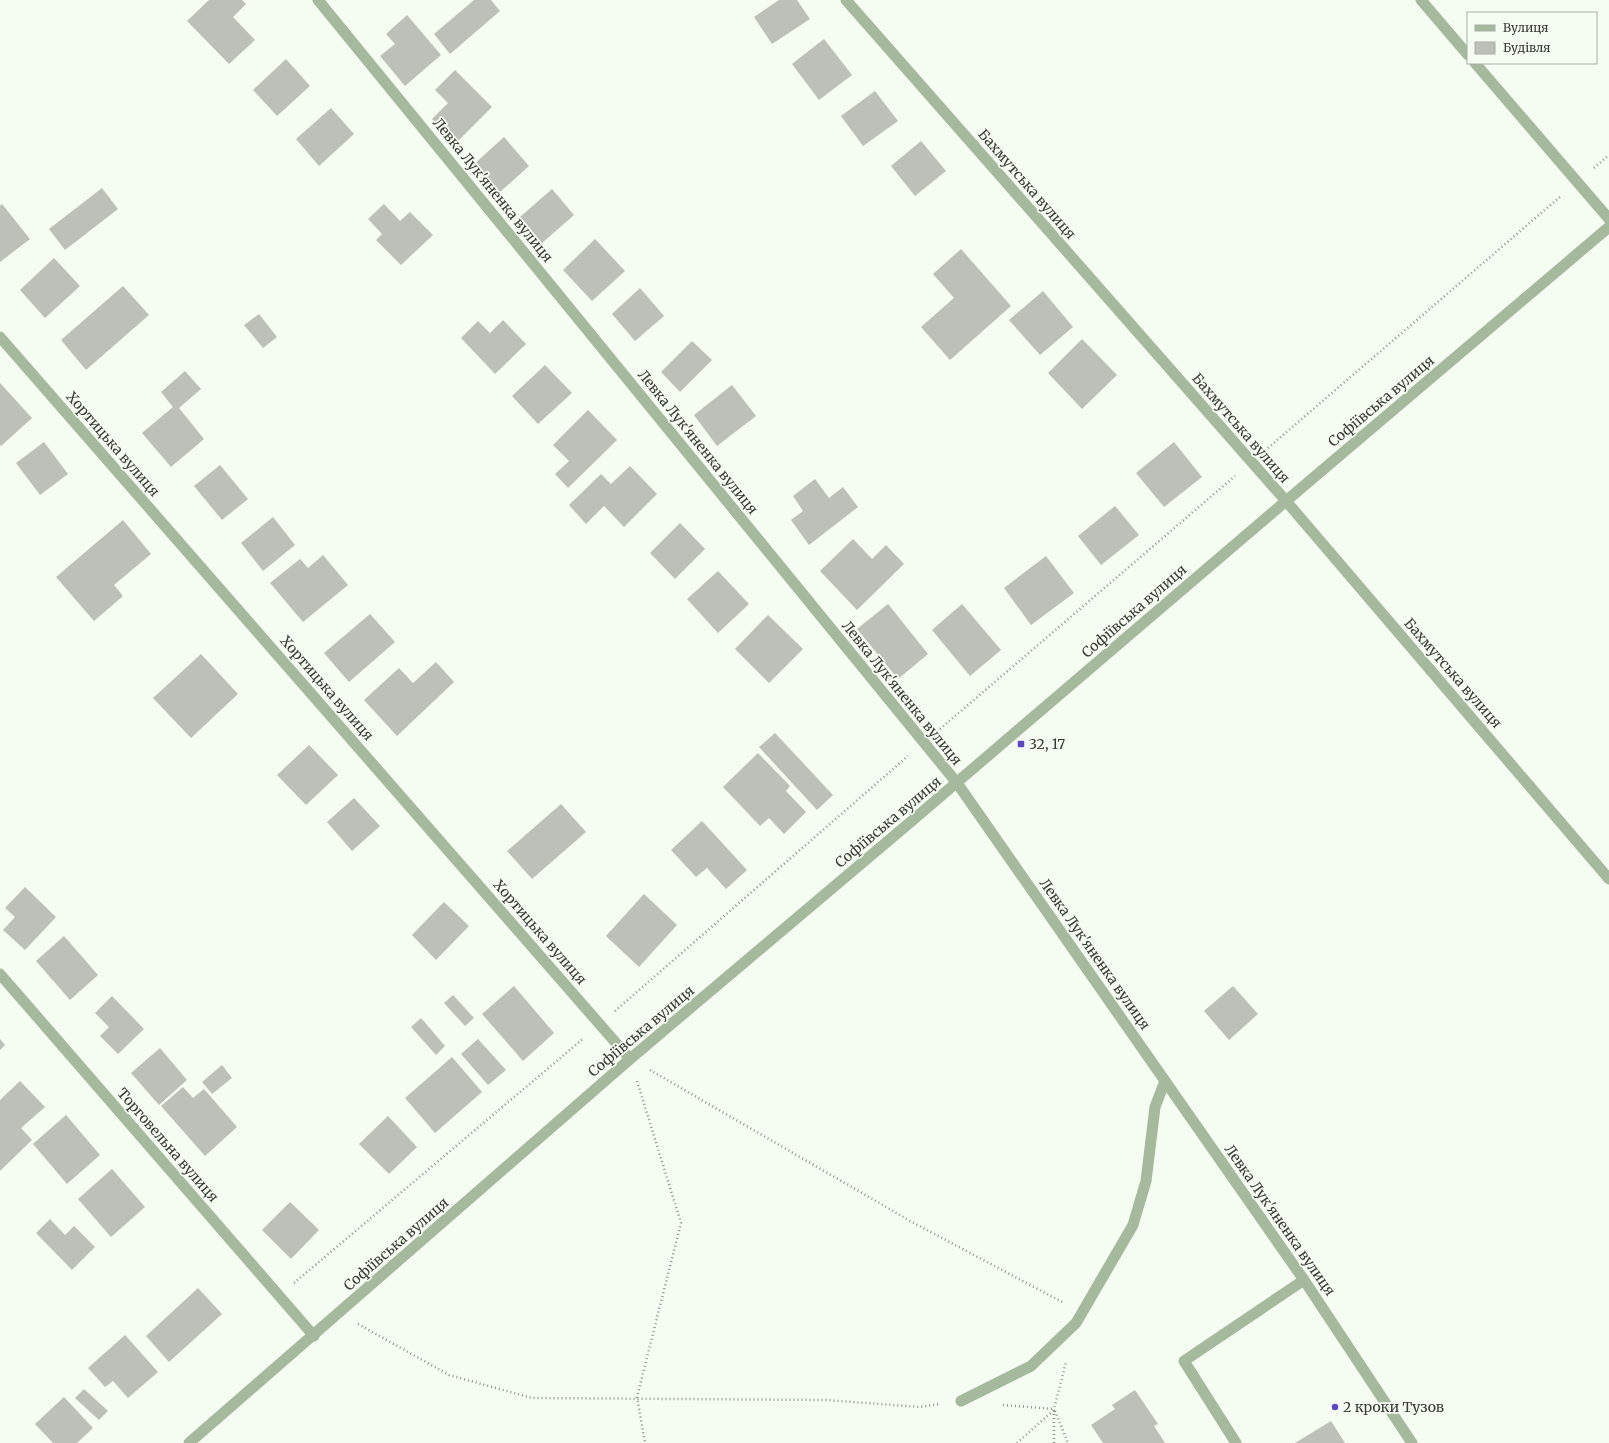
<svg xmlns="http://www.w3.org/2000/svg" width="1609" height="1443" viewBox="0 0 1609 1443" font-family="Merriweather,serif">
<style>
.building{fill:#bbc1b8}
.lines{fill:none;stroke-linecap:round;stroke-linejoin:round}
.path{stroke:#8d928b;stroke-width:2.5;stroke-dasharray:1 3;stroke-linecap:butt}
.service{stroke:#a5b99c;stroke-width:11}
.minor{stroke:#a5b99c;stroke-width:11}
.tertiary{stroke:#a5b99c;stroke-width:11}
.poi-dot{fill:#5d46bf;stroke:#f5fcf2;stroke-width:1.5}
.labels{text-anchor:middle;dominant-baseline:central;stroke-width:3.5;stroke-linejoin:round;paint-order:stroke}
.street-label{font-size:14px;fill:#373a36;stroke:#f5fcf2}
.poi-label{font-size:14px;fill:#373a36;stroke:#f5fcf2;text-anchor:start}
</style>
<rect width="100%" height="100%" fill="#f5fcf2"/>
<g class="building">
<polygon points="209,0 242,0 246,4 233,17 255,40 229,64 187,21"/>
<polygon points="474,0 491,0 500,11 450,54 434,34"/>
<polygon points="779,0 797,0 810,19 772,44 754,17"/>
<polygon points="407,15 441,55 405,86 380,56 395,44 386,34"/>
<polygon points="824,39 852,75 819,100 792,64"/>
<polygon points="286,59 310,86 277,116 253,90"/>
<polygon points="455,70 492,107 456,143 432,119 448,103 435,90"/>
<polygon points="875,91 898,121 863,146 841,116"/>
<polygon points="331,108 354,134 319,166 296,139"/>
<polygon points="504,137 529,166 499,193 473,165"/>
<polygon points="921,141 946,171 915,196 891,166"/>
<polygon points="102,188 118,209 65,250 49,229"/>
<polygon points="552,189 574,215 542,243 520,217"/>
<polygon points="2,204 30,239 0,262 0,206"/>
<polygon points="384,204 400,221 410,212 433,235 401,265 376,240 382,234 368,219"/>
<polygon points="595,239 625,271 592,301 563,270"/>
<polygon points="961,249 1011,306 950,360 921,327 954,298 933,274"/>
<polygon points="54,258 80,286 45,318 20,290"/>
<polygon points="123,286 149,315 86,370 61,340"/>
<polygon points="640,288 664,316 635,341 612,314"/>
<polygon points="1043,291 1073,327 1040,355 1009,320"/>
<polygon points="259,314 277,337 263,348 244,325"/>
<polygon points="503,320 526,344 495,374 461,338 478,321 490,333"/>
<polygon points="1082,339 1117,375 1082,409 1048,373"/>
<polygon points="692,341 712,360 680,392 661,372"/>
<polygon points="545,365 572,393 538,424 512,396"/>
<polygon points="185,371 201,389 179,408 204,439 171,467 142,433 173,407 161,392"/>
<polygon points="0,383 32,418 1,446 0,445"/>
<polygon points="732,385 756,416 717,446 694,415"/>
<polygon points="588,410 617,440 568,488 555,474 569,461 553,445"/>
<polygon points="44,442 68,474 40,495 16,463"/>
<polygon points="1174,442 1202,477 1164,507 1136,473"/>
<polygon points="220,465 248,499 222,520 194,486"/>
<polygon points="630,466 657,494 624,527 604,506 586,524 569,505 601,474 611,484"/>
<polygon points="815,479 829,498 843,487 858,507 809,545 791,520 803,511 793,496"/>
<polygon points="1115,506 1139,535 1101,565 1078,536"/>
<polygon points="273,517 295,545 263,571 241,543"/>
<polygon points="123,520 151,554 114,585 123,596 94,621 56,577"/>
<polygon points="680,523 705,549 675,579 650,553"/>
<polygon points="853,539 872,559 886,545 904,564 857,610 820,571"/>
<polygon points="323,555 348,585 303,622 270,583 300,559 308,568"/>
<polygon points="1046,556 1074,593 1031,625 1004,588"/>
<polygon points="718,571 749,604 718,633 687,599"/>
<polygon points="888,604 928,654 898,679 857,629"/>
<polygon points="962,604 1001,650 970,676 932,630"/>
<polygon points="370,614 395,642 349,682 324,653"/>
<polygon points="768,615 803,649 769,683 735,649"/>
<polygon points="201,654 238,694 191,738 153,698"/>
<polygon points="436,662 454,682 397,736 364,700 399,668 413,683"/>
<polygon points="775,733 833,795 817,810 759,747"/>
<polygon points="309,745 338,775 306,805 277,775"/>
<polygon points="758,753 790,786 786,791 806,812 784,834 769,818 760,826 723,787"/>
<polygon points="354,798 380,826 352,851 327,822"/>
<polygon points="561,804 586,832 532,879 507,851"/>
<polygon points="702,821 747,870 726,889 707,868 696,877 671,850"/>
<polygon points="25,887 56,917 25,950 3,930 15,917 5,908"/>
<polygon points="644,894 677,925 639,967 606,936"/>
<polygon points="444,902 469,926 436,960 412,935"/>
<polygon points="64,936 98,975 70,1000 36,961"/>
<polygon points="514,986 554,1033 523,1061 482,1014"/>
<polygon points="1233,986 1258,1014 1229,1040 1204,1011"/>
<polygon points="453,995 474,1018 465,1026 444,1003"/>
<polygon points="112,996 144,1029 118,1054 100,1036 109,1027 95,1013"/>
<polygon points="421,1018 445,1046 436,1055 411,1027"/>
<polygon points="0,1039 5,1045 0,1050"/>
<polygon points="478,1039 506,1070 488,1085 461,1054"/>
<polygon points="160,1048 187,1080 159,1105 131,1073"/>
<polygon points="452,1057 482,1092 435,1133 405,1098"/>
<polygon points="222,1065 232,1078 212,1094 202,1082"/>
<polygon points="20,1081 45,1107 21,1128 32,1140 0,1171 0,1100"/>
<polygon points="183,1087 193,1098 204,1089 237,1127 205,1156 161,1106"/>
<polygon points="66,1115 100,1155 67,1184 33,1144"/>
<polygon points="388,1116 417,1147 389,1174 359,1144"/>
<polygon points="112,1169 145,1207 111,1237 78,1199"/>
<polygon points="290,1202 319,1230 291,1259 262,1230"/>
<polygon points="50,1219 65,1235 74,1226 95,1247 72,1270 36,1233"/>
<polygon points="198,1288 222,1314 169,1362 146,1336"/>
<polygon points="125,1335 158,1372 128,1398 113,1381 105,1387 88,1368"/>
<polygon points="84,1389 108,1411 99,1420 75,1398"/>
<polygon points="1135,1390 1158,1424 1154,1426 1165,1443 1103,1443 1091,1425 1115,1409 1112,1405"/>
<polygon points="64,1397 93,1428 77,1443 53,1443 35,1424"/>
<polygon points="1331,1421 1345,1443 1295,1443"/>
</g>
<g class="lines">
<g class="path">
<polyline points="1594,168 1609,155"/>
<polyline points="1268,448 1561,196"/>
<polyline points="940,729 1235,476"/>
<polyline points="615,1011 908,756"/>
<polyline points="650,1070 912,1222 1064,1303"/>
<polyline points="637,1081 681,1223 637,1397 645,1443"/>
<polyline points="294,1283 584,1038"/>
<polyline points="358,1324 449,1375 532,1398 826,1400 920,1407 940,1404"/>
<polyline points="1003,1405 1054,1409"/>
<polyline points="1055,1411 1068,1443"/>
<polyline points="1017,1443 1054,1410"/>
<polyline points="1054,1443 1054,1409 1066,1362"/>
</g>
<g class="service">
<polyline points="961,1401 1031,1366 1076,1323 1133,1225 1146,1181 1155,1107 1165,1081"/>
<polyline points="1236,1443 1184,1361 1304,1280"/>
</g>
<g class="minor">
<polyline points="318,0 957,783 1304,1280 1412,1443"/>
<polyline points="846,0 1286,501 1609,879"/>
<polyline points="1421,0 1468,55"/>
<polyline points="1475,63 1609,219"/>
<polyline points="0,337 630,1059"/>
<polyline points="0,974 314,1336"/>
</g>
<polyline class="tertiary" points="189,1443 630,1059 914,819 1286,501 1609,227"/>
</g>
<g class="poi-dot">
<rect x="1017" y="740" width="8" height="8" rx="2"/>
<circle cx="1335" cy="1407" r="4"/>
</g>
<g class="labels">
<g class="street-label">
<text transform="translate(1027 184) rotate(49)">Бахмутська вулиця</text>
<text transform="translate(493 190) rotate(51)">Левка Лук'яненка вулиця</text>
<text transform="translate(1381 401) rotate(-40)">Софіївська вулиця</text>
<text transform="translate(1241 428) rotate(49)">Бахмутська вулиця</text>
<text transform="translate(698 442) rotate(51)">Левка Лук'яненка вулиця</text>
<text transform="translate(113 444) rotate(49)">Хортицька вулиця</text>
<text transform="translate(1134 611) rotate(-41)">Софіївська вулиця</text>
<text transform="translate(1453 673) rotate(49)">Бахмутська вулиця</text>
<text transform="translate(327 688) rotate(49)">Хортицька вулиця</text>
<text transform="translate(902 693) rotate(51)">Левка Лук'яненка вулиця</text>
<text transform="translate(888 822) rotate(-40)">Софіївська вулиця</text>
<text transform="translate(540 932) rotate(49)">Хортицька вулиця</text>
<text transform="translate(1095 954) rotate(55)">Левка Лук'яненка вулиця</text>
<text transform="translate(641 1031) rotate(-40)">Софіївська вулиця</text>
<text transform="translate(168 1145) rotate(49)">Торговельна вулиця</text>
<text transform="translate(1280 1220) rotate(55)">Левка Лук'яненка вулиця</text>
<text transform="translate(396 1244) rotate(-41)">Софіївська вулиця</text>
</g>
<g class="poi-label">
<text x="1029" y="744">32, 17</text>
<text x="1343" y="1407">2 кроки Тузов</text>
</g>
</g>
<rect x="1467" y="12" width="130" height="52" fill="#f5fcf2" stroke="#a9aea7"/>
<rect x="1475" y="25" width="20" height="6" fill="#a5b99c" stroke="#a9aea7"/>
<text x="1503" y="32" font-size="12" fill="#373a36">Вулиця</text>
<rect x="1475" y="42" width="20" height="12" fill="#bbc1b8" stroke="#a9aea7"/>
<text x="1503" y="52" font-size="12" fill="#373a36">Будівля</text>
</svg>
